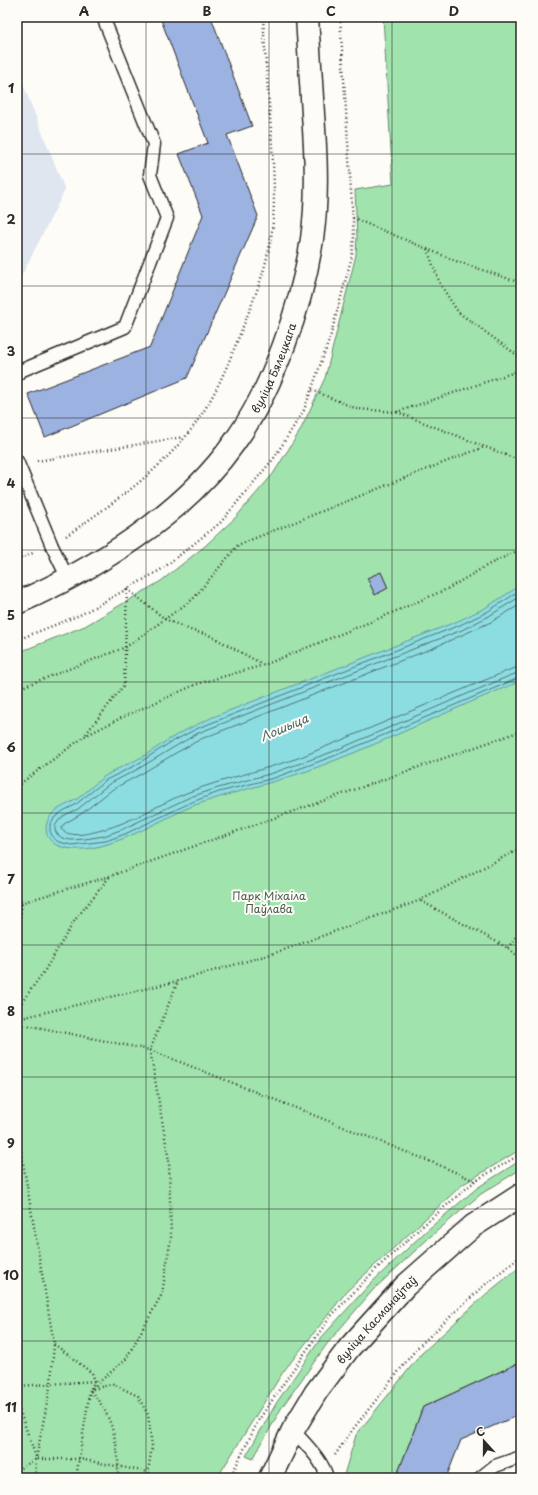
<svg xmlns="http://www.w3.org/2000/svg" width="538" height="1495" viewBox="0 0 538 1495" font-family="'Playpen Sans',sans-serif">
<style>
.built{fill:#e0e6f0}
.green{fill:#a1e3ad;stroke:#66876c}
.water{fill:#8cdde2;stroke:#659699}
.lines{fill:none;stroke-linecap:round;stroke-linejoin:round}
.shore{stroke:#527274;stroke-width:1}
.building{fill:#9cb2e0;stroke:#2b2b2b}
.lane-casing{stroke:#2b2b2b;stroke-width:15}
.secondary-casing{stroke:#2b2b2b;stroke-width:25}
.path{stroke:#2b2b2b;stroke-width:2.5;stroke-dasharray:1 3;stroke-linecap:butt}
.lane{stroke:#fdfcf7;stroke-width:12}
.secondary{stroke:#fdfcf7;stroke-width:22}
.grid{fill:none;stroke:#2b2b2b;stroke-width:1;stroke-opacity:0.55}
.labels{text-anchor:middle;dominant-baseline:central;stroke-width:4;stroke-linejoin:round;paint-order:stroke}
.street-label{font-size:11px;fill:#2b2b2b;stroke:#fdfcf7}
.park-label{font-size:11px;fill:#48594c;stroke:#fdfcf7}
.water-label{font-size:12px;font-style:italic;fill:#486062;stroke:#fdfcf7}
.neatline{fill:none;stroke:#2b2b2b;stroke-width:1.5}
.grid-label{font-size:13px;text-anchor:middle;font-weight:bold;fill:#2b2b2b}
</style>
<rect width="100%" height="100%" fill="#fdfcf7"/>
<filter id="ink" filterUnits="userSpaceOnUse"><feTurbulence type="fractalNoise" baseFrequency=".025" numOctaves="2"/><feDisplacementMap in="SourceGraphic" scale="8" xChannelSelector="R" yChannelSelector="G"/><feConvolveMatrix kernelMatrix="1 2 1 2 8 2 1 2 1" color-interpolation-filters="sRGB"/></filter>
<g filter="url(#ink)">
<polygon class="built" points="17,69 65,190 21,277 17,278"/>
<g class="green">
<polygon points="383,17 521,17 521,1149 462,1185 347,1291 283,1372 217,1478 17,1478 17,653 85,626 161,581 205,546 236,517 273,474 300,431 325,378 356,255 357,237 355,190 393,184"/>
<polygon points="521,1160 521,1169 481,1194 431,1236 373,1290 327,1344 282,1407 253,1459 246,1456 277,1402 321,1338 369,1285 425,1232 477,1188"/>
<polygon points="521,1266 521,1362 423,1407 396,1478 343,1478 356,1435 421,1354 485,1295"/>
</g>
<path class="water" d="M 521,585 L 521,681 C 449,710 379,745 307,771 C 270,784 232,792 195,805 C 159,819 99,861 59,846 C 45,841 42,825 52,814 C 59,807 69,804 77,799 C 87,792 95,783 105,776 C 117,768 131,763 144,756 C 152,751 160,745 168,740 C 183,731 198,724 213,717 L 458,621 L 485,608 Z"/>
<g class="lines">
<g class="shore">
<polyline points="521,590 487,612 460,625 196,729 168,744 136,765 106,780 75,805 63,811 55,817 50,824 50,831 53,838 59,842 71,845 106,841 125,834 192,802 219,792 274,778 334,756 521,677"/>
<polyline points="521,596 489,616 462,630 198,733 171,749 138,769 109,784 78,809 65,815 59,820 55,826 55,830 57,834 62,838 71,840 85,839 104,836 123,829 190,797 218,788 273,773 332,752 509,676 521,672"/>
<path d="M 521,604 L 491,622 L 433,648 L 201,739 L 174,754 L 141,774 L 113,789 L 81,814 L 64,824 L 61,829 C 70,839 91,833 102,830 C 133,822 160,803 189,792 C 226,778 264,770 301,757 L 507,671 L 521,666"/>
</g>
</g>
<g class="building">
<polygon points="160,17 211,17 252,126 227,135 258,216 187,378 45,437 28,394 150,347 203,215 179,154 208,143"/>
<polygon points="381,572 388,588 375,595 367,578"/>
<polygon points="521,1362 521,1414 461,1440 446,1478 396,1478 423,1407"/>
</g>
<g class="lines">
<g class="lane-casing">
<g id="lane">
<polyline points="17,375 20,371 125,327 167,218 150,175 154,144 103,17"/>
<polyline points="17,461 52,546 68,579"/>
<path d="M 293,1430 C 305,1444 323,1460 327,1478"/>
<polyline points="480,1478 495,1466 521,1457"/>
</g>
</g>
<g class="secondary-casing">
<g id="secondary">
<path id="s1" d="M 17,603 C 97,568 183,515 234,443 C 273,389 302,305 312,239 C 318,198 316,155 313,114 C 311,82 309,49 307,17"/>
<path id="s2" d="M 270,1478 L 293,1430 L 316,1392 L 349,1348 L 405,1286 L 473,1226 L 521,1195"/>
</g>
</g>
<g class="path">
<polyline points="353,218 456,261 521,283"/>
<polyline points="427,249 440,284 458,312 521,358"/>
<polyline points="312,390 357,409 397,412 521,370"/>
<polyline points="397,412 521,461"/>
<polyline points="37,461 183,437"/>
<path d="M 66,536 C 117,500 172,464 205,409 C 221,383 231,357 242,329 C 253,302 265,272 270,243 C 277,206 273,166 271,129 C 268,91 265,54 263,17"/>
<polyline points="17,560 35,552"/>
<polyline points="127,589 165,619 193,631 209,635 264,665"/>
<polyline points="17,640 80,615 127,589 162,569 220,523 274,458 304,410 330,338 352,256 354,237 340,17"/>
<polyline points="17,689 126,647 193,599 238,545 422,471 484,447"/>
<polyline points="86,734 124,685 127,590"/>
<polyline points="17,786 85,736 123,717 197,684 264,665 373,621 447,589 488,565 521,549"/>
<polyline points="17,893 22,903 17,944"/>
<polyline points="421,901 508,948 521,959"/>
<polyline points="17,904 110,876 521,731"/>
<polyline points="508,948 521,929"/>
<polyline points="17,1009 45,970 75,920 110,876"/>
<polyline points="17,1019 178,981 275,953 421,900 521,848"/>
<polyline points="17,1023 150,1050 439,1165 475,1181"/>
<polyline points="17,1115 20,1144"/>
<polyline points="17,1141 20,1145 54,1344 51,1383 36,1459 35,1478"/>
<path d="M 54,1344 L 92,1373 L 95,1381 L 90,1390 C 95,1397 101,1403 105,1411 C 114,1428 121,1458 117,1478"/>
<polyline points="17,1386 95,1381"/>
<polyline points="93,1389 113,1384 138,1396 148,1415 152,1446 148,1472"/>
<polyline points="17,1403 36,1457"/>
<polyline points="335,1455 350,1433 417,1348 481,1288 521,1256"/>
<polyline points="17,1470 36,1459 79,1459 148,1472 154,1478"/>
<polyline points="76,1478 90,1390 126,1359 162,1294 171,1237 169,1161 150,1050 178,981"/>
<polyline points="230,1478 258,1421 292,1371 331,1316 376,1269 427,1222 475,1181 521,1154"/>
</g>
<use href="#lane" class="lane"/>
<use href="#secondary" class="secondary"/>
</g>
</g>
<path class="grid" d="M 146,17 L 146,1478M 269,17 L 269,1478M 392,17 L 392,1478M 17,154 L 521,154M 17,286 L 521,286M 17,418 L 521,418M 17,550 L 521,550M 17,682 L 521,682M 17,813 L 521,813M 17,945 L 521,945M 17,1077 L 521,1077M 17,1209 L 521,1209M 17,1341 L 521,1341"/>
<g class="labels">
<g class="street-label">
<text stroke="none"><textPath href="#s1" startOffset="358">вуліца Бялецкага</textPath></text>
<text stroke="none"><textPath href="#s2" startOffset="192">вуліца Касманаўтаў</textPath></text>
</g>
<g class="park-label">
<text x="269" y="895">Парк Міхаіла<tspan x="269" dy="13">Паўлава</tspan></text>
</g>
<g class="water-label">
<text transform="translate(284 727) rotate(-23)">Лошыца</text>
</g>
</g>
<rect width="538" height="1495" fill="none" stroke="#fdfcf7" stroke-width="44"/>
<g transform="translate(484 1441) rotate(339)" stroke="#fdfcf7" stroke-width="3" paint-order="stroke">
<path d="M0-3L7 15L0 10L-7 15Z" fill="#2b2b2b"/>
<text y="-6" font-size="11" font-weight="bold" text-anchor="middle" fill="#2b2b2b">С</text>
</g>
<rect x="22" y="22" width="494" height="1451" class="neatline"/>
<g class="grid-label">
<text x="84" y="16">A</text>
<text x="207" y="16">B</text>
<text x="331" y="16">C</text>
<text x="454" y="16">D</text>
<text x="11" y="93">1</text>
<text x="11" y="224">2</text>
<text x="11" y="356">3</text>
<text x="11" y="488">4</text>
<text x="11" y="620">5</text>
<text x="11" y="752">6</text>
<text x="11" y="884">7</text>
<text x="11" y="1016">8</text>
<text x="11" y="1148">9</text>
<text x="11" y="1280">10</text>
<text x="11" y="1412">11</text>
</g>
</svg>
